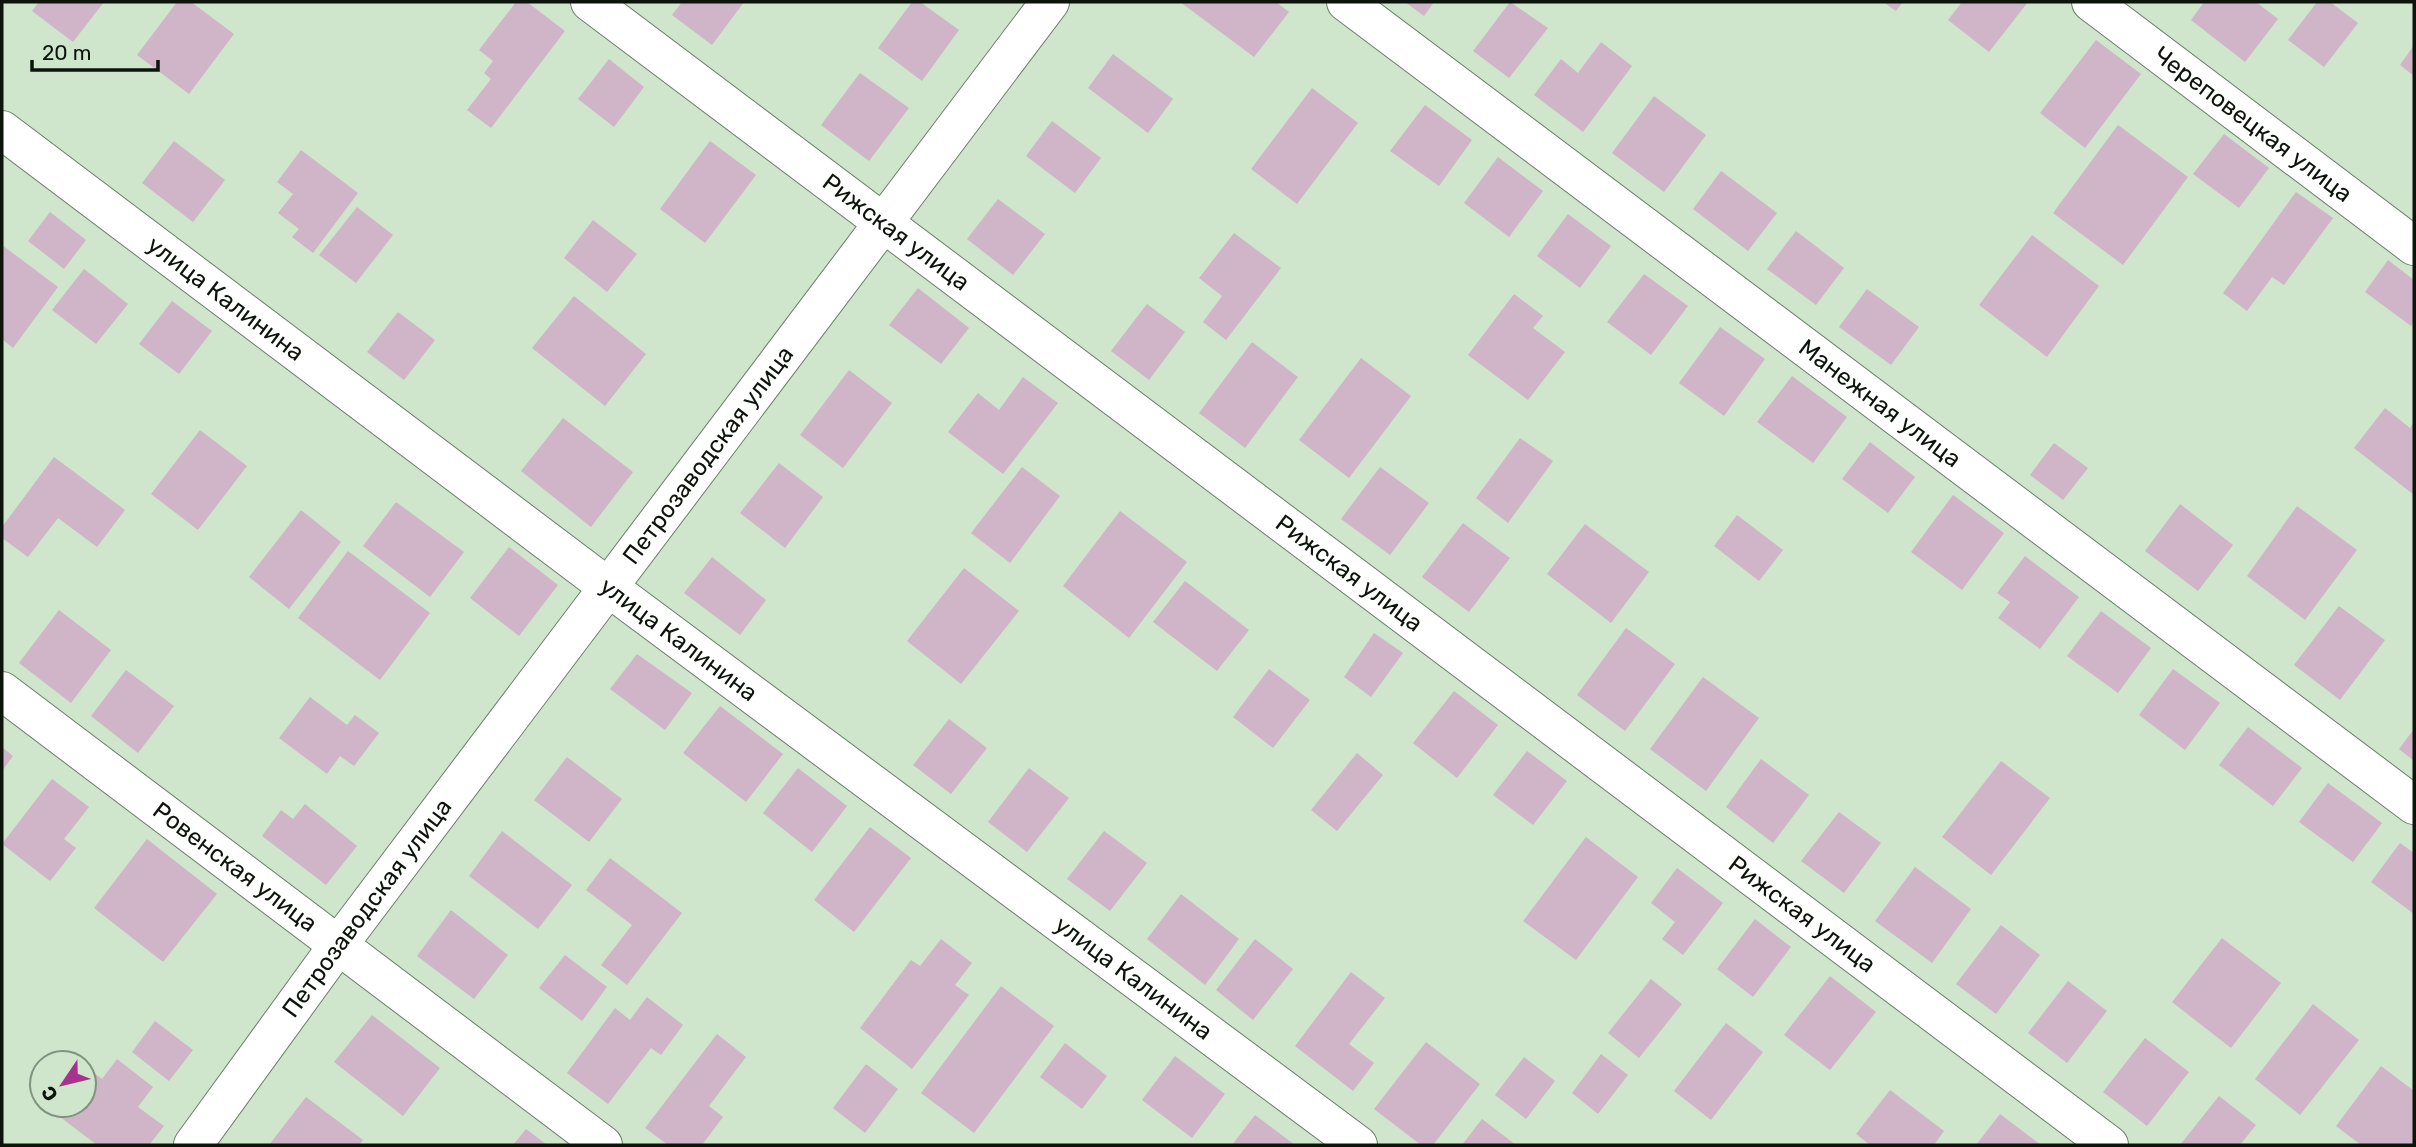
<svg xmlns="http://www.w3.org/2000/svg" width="2416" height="1147" viewBox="0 0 2416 1147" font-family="Rubik,sans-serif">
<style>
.building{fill:#d0b4c7}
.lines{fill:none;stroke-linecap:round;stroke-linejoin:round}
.minor-casing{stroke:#6a7f68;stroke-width:40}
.minor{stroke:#fff;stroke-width:38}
.labels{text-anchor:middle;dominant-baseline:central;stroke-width:7;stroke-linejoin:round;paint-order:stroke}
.street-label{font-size:24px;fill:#0c140c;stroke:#cfe6cd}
</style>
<rect width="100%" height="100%" fill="#cfe6cd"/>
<g class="building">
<polygon points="39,2 104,2 73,42 32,11"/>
<polygon points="177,2 191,2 234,34 189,94 137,55"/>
<polygon points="516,2 527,2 565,31 491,128 467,110 491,79 484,73 493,61 479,50"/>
<polygon points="682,2 744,2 712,45 672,15"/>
<polygon points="912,2 920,2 959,30 922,81 878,48"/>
<polygon points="1180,2 1276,2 1289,12 1254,57"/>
<polygon points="1405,2 1434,2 1424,16"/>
<polygon points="1510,2 1548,28 1509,78 1473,51"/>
<polygon points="1883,2 1903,2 1896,11"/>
<polygon points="1962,2 2028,2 1989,52 1948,20"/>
<polygon points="2204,2 2256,2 2278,19 2245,62 2191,20"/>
<polygon points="2317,2 2330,2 2358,23 2324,67 2288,40"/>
<polygon points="2096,40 2141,74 2085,148 2040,113"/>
<polygon points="1601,42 1632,66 1583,132 1534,95 1561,59 1578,73"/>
<polygon points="2414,45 2414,76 2400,65"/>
<polygon points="1113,54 1173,99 1148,133 1088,88"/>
<polygon points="609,59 644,87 614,127 578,99"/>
<polygon points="860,73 909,108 869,161 821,125"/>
<polygon points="1312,88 1358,123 1297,204 1251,169"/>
<polygon points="1654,96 1706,135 1664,192 1612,153"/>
<polygon points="1425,105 1472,140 1439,186 1390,151"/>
<polygon points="1052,121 1101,158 1075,193 1026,156"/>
<polygon points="2118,125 2188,177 2123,265 2053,213"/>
<polygon points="2224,134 2269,168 2239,208 2193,174"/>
<polygon points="174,141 225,180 193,222 142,183"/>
<polygon points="710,141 756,175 705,243 660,209"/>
<polygon points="301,150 358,193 313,253 292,237 299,229 278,213 293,194 277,182"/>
<polygon points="1498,157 1543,191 1509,237 1464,203"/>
<polygon points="1721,171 1777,213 1748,251 1693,209"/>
<polygon points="2296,192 2333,218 2284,285 2272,277 2247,311 2223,293"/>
<polygon points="998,199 1045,234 1013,275 967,239"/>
<polygon points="357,207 393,235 356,283 319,255"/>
<polygon points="50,212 86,240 64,269 28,241"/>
<polygon points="1568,214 1611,246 1580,288 1537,256"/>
<polygon points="593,220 637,254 607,292 564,258"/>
<polygon points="1796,231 1844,268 1816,305 1767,269"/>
<polygon points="1234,233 1281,268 1226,340 1203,322 1222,296 1199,278"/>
<polygon points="2032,235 2099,286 2047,357 1979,305"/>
<polygon points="2,245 58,287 13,348 2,339"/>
<polygon points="2388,260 2414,280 2414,322 2411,326 2365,292"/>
<polygon points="84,269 128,304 96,344 52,310"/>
<polygon points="1644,274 1688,306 1651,355 1607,322"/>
<polygon points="918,288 969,328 941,364 889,325"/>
<polygon points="1867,289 1919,327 1891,365 1839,327"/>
<polygon points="1514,294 1543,316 1533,328 1565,352 1528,400 1468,355"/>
<polygon points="574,296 646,354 605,406 532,348"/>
<polygon points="172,301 212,331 179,374 139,344"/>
<polygon points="1147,304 1185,332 1149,380 1111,351"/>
<polygon points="398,312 435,340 404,380 367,352"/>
<polygon points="1720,327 1765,359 1724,416 1679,383"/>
<polygon points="1252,342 1298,377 1245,448 1199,413"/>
<polygon points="1361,358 1411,396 1349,478 1299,440"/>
<polygon points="849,370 892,403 843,468 800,435"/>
<polygon points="1792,376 1847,417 1813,463 1757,422"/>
<polygon points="1023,377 1058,403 1003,474 948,432 978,393 999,410"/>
<polygon points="2385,408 2410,428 2414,422 2414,495 2354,448"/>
<polygon points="563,418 633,472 591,527 521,471"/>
<polygon points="200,430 247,466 198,530 151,494"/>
<polygon points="1520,438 1553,461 1508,523 1476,498"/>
<polygon points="1870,442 1915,477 1888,513 1842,479"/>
<polygon points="2054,443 2088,468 2063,500 2030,475"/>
<polygon points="54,457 125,510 97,547 58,518 28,557 2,538 2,527"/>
<polygon points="779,463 823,497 785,548 740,513"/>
<polygon points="1022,467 1060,496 1010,563 971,533"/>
<polygon points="1380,467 1429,503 1390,555 1341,519"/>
<polygon points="1953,495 2004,533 1962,590 1911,552"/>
<polygon points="396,502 464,552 430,597 363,546"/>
<polygon points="2180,504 2233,545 2198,591 2145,551"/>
<polygon points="2297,506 2357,550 2305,620 2247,576"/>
<polygon points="301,510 341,542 289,609 249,577"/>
<polygon points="1120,511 1187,562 1129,638 1063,586"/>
<polygon points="1737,515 1783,550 1759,581 1714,546"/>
<polygon points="1463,523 1510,558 1469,612 1422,577"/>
<polygon points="1585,524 1649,572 1611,623 1547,574"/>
<polygon points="509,547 558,585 519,636 470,598"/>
<polygon points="348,551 430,613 380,680 298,618"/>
<polygon points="2025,556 2079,597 2040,649 1998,618 2010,602 1997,593"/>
<polygon points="712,557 766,600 740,635 684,593"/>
<polygon points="964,568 1019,611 961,684 907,641"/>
<polygon points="1185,581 1249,630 1217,671 1153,622"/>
<polygon points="2339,606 2385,640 2340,700 2294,665"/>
<polygon points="59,610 111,650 71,703 19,663"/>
<polygon points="2101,611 2151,648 2118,693 2067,656"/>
<polygon points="1626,628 1675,664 1625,731 1577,695"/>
<polygon points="1374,633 1403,653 1371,697 1344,677"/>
<polygon points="637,654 692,693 665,730 610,689"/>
<polygon points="1269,669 1310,700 1273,748 1233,717"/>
<polygon points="2173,669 2220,703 2185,750 2139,715"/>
<polygon points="126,670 174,706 138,753 91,716"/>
<polygon points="1703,677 1759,718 1706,791 1650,749"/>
<polygon points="1454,691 1498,725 1457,778 1413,743"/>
<polygon points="310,697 347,725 355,715 379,733 354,766 340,756 327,774 279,738"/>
<polygon points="720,706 783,754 746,802 683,753"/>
<polygon points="949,719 987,748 951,794 913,765"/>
<polygon points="2248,727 2302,768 2273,806 2219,765"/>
<polygon points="2414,729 2414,761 2399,749"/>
<polygon points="2,747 13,756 2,771"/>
<polygon points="1527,751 1567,781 1533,825 1493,795"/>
<polygon points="1357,753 1383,775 1337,831 1311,810"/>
<polygon points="567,757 622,799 589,842 534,800"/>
<polygon points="1761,759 1809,795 1773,843 1726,807"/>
<polygon points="2001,761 2050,798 1991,875 1942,837"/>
<polygon points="798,768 847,806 812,852 763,813"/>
<polygon points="1029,768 1069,798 1027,852 988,822"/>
<polygon points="52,779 89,807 64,839 76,848 50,881 2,844"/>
<polygon points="2328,783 2382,823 2353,862 2299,822"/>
<polygon points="305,804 357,846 326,885 262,836 281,810 293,819"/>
<polygon points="1839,812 1881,843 1844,893 1801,861"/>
<polygon points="870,827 911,858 854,932 814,900"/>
<polygon points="502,831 572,885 538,929 469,876"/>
<polygon points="1104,831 1147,863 1110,911 1067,879"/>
<polygon points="1586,837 1638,877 1576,960 1523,921"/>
<polygon points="147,839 217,894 163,962 94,908"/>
<polygon points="2400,843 2414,853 2414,914 2371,882"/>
<polygon points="610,858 682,913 627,985 601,965 632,925 586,890"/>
<polygon points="1915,867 1971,909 1932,963 1875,921"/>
<polygon points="1677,868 1723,903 1683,955 1662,939 1675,922 1651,903"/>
<polygon points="1181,894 1239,939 1205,985 1147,939"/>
<polygon points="451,910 508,955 474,999 417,956"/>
<polygon points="1755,919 1791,947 1753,997 1717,969"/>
<polygon points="2001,925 2040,955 1996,1014 1956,984"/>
<polygon points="2222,938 2281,983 2231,1048 2172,1002"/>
<polygon points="941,939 972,963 955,985 969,995 912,1069 860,1028 911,960 920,966"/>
<polygon points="1255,939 1293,969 1253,1020 1216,990"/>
<polygon points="565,955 607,987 582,1021 539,988"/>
<polygon points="1351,972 1385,998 1349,1044 1374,1063 1353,1091 1295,1046"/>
<polygon points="1830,976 1876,1012 1830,1070 1784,1035"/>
<polygon points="1651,979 1682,1004 1639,1058 1608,1033"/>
<polygon points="2068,981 2107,1011 2067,1063 2028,1033"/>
<polygon points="1001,986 1054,1026 974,1133 921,1093"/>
<polygon points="647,997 683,1025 661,1055 651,1048 608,1104 567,1073 615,1008 630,1020"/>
<polygon points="2313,1004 2359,1040 2300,1115 2255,1079"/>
<polygon points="372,1015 440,1068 403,1116 334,1062"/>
<polygon points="155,1021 193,1050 169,1081 132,1052"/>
<polygon points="1726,1023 1763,1052 1711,1120 1674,1091"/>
<polygon points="717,1034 746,1057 709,1106 723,1117 702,1145 668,1145 645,1128"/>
<polygon points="2145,1038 2189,1072 2147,1126 2103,1092"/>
<polygon points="1426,1042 1480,1084 1433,1145 1421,1145 1374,1109"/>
<polygon points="1065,1043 1107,1076 1082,1109 1040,1077"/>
<polygon points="1601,1054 1628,1075 1598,1114 1572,1093"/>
<polygon points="1175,1056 1225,1094 1192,1138 1142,1100"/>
<polygon points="1524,1057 1555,1081 1526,1119 1495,1095"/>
<polygon points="117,1059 153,1087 138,1107 164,1126 149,1145 97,1145 47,1107 84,1105 84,1065 102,1079"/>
<polygon points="866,1064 898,1089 865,1133 833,1108"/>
<polygon points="2381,1066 2414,1091 2414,1145 2361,1145 2336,1126"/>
<polygon points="1890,1090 1944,1131 1934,1145 1870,1145 1856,1134"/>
<polygon points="2219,1096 2256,1125 2240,1145 2180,1145"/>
<polygon points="306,1097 363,1140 359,1145 269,1145"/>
<polygon points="2000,1114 2041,1145 1976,1145"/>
<polygon points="1255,1115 1295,1145 1232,1145"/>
<polygon points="1482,1119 1516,1145 1462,1145"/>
<polygon points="526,1129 547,1145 513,1145"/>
</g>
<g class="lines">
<g class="minor-casing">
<g id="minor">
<path id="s1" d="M 590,2 L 2109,1145"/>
<path id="s2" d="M 1346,2 L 2414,805"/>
<path id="s3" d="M 2091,2 L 2414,246"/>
<path id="s4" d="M 2,130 L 608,587 L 1358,1145"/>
<path id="s5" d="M 2,691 L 603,1145"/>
<path id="s6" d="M 193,1145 L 339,944 L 1050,2"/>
</g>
</g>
<use href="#minor" class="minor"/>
</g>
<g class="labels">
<g class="street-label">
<text stroke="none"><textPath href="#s3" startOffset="203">Череповецкая улица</textPath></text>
<text stroke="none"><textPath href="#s1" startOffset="383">Рижская улица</textPath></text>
<text stroke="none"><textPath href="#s4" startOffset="280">улица Калинина</textPath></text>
<text stroke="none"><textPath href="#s2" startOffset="668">Манежная улица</textPath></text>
<text stroke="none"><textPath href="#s6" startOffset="861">Петрозаводская улица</textPath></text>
<text stroke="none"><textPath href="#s1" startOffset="950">Рижская улица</textPath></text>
<text stroke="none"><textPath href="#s4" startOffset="847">улица Калинина</textPath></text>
<text stroke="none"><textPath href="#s5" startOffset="292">Ровенская улица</textPath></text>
<text stroke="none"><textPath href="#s6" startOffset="294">Петрозаводская улица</textPath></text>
<text stroke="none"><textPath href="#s1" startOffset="1517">Рижская улица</textPath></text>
<text stroke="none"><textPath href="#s4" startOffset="1414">улица Калинина</textPath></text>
</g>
</g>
<rect width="2416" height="1147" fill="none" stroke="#0c140c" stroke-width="7"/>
<g transform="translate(63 1084) rotate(235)"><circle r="33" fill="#cfe6cd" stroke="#819280" stroke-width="2"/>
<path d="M0-5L12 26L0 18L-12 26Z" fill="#a6348f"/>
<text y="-10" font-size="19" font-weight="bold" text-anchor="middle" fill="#0c140c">С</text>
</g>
<path d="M32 60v10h126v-10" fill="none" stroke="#0c140c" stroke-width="3.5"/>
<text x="42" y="60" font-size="21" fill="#0c140c" stroke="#cfe6cd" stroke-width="5" paint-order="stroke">20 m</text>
</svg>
